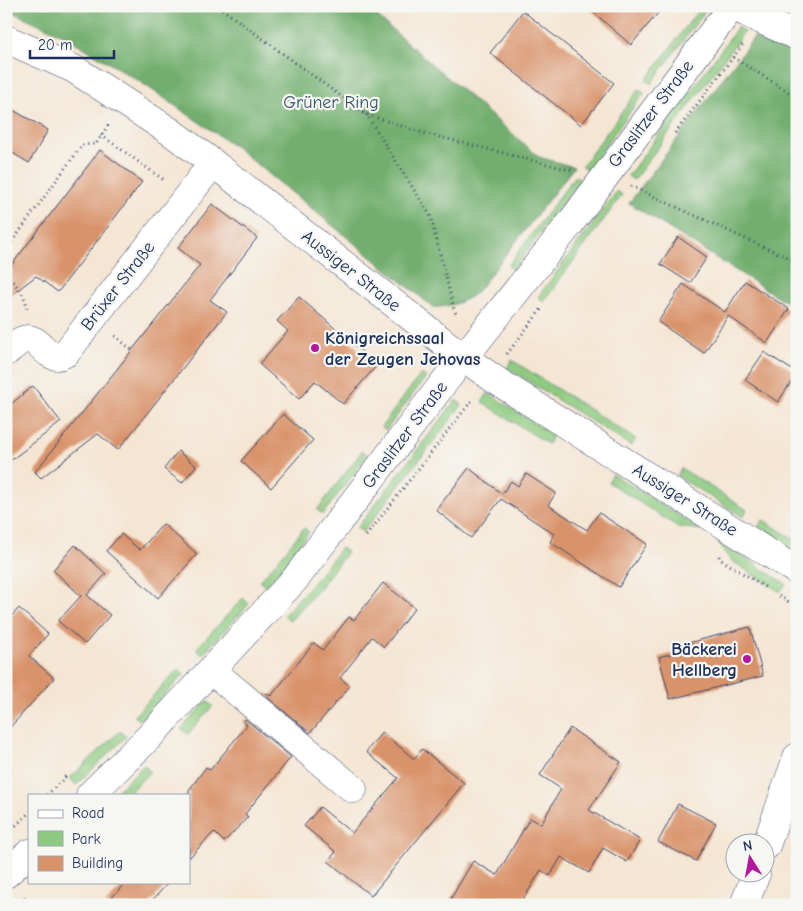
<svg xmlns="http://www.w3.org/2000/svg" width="803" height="911" viewBox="0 0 803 911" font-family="'Comic Neue',sans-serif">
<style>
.green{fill:#8ecb80;stroke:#547d6f}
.forest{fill:#72af6e;stroke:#466f66}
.building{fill:#d9936a}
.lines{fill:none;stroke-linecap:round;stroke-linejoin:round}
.minor-casing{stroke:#3c4a70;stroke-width:29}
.path{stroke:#3c4a70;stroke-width:3;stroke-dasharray:1 4;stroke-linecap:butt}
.minor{stroke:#fff;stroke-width:28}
.poi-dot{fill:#b5179e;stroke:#f6f6f2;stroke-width:2}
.labels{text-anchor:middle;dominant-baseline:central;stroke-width:4.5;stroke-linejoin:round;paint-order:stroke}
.park-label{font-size:18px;fill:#385666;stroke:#f6f6f2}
.street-label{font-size:18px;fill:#1b2f5e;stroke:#f6f6f2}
.poi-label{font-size:18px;font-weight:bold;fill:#1b2f5e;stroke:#f6f6f2;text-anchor:start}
</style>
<rect width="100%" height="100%" fill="#f6f6f2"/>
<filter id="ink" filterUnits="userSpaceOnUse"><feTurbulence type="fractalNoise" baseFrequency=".02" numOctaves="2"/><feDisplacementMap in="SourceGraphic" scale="10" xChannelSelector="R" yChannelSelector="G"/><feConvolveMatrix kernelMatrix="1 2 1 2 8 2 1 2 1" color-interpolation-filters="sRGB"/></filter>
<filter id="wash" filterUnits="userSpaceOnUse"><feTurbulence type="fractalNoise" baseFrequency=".0096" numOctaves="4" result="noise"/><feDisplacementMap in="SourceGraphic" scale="20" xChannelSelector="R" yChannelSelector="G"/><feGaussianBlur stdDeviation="1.12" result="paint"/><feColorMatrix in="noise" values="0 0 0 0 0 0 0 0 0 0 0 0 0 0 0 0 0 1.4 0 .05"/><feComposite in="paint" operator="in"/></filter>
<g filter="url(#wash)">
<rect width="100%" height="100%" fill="#f4e6d3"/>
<g class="green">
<polygon points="700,8 705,11 651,84 646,80"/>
<polygon points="738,27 744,32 634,180 628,176"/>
<polygon points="639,89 644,93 587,170 582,166"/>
<polygon points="575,176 580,180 513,270 508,266"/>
<polygon points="617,191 622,195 544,301 538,297"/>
<polygon points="512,360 636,439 631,446 507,368"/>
<polygon points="421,374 426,377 386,430 381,427"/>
<polygon points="488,393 553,435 548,444 482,402"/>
<polygon points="456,400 462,405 363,532 357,528"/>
<polygon points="362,451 368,455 323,514 317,510"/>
<polygon points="681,468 747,510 743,517 677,476"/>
<polygon points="613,474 702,530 678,527 608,482"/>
<polygon points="763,520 797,541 797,551 758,527"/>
<polygon points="304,528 309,532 284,566 265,586 259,581 278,560"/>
<polygon points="717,540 786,584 780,592 729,559"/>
<polygon points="341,548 347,552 317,591 290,621 284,615 311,585"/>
<polygon points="243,598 249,604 202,655 196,649"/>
<polygon points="178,669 184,674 140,721 134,716"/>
<polygon points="207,701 213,706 188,734 181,729"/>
<polygon points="120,731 126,737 76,785 70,778"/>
<polygon points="144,765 150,772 126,795 113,795"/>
</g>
<g class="forest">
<path d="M 6,6 L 365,6 L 539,157 L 574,167 L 476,293 C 464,302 448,308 433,307 L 237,148 L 142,83 L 63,35 L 6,9 Z"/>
<polygon points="755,36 797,52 797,309 629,203"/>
</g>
<g id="blocks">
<g class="building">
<polygon points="586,6 664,6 631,45"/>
<polygon points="523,11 614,83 581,125 490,53"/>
<polygon points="6,106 48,130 29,163 6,149"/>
<polygon points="100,150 142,182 58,292 36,276 6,299 6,270 10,267"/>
<polygon points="212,204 257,238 210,300 227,312 118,450 98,434 41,478 35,472 200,265 178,248"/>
<polygon points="678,237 707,257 690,283 660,264"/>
<polygon points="745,281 789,309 767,343 728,316 704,353 658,322 683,284 725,312"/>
<polygon points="299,297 377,365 343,404 315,381 299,399 259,364 288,331 277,321"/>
<polygon points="764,352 797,373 778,402 745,380"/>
<polygon points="33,386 61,422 6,464 6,408"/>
<polygon points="283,414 313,440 271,488 241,461"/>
<polygon points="178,451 196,466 182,483 164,469"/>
<polygon points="469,468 502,494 511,481 518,486 526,474 556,493 548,505 587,530 599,513 647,544 619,587 550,542 554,534 501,499 471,538 436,510"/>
<polygon points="163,524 197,554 158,598 106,551 121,534 140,550"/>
<polygon points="75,545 106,574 87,595 110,615 85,644 58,621 81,596 53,570"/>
<polygon points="383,583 415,608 384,647 372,637 340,678 350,686 310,733 265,695 267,693 271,696 314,643 323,650 349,617 354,620"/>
<polygon points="19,608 48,634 29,656 54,678 6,732 6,622"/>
<polygon points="750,627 763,676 670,699 659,657 685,650 684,644"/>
<polygon points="245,719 291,757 245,814 248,817 224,842 214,832 189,858 189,790 206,767 210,770 247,725 243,722"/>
<polygon points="570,728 621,762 589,810 640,840 627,862 603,848 589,873 561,857 550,876 541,870 520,905 447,905 473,861 497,875 530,818 541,824 561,789 540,775"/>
<polygon points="382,732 414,759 422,749 464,783 371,896 328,861 336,852 304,826 320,807 352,833 398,778 366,752"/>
<polygon points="678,804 716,823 696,861 658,842"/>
<polygon points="126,882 169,882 148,905 105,905"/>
</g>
</g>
</g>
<g filter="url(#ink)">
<use href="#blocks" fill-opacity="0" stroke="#3c4a70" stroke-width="1"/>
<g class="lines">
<g class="minor-casing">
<g id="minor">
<polyline points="733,6 761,20 797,36"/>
<polyline points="6,39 74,69 171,132 213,163 464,358 497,381 797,571"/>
<path d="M 6,352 C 11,348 17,342 23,340 C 38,334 44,357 58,356 C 61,356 63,354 66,353 L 213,163"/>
<polyline points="211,670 353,789"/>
<polyline points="90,795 148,738 296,578 445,381 569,225 732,6"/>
<polyline points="766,846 797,757"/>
<polyline points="6,874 29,853"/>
<polyline points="744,905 756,874"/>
</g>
</g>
<g class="path">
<polyline points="218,6 365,114 420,132 574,171"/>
<polyline points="733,57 790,93 797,95"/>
<polyline points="366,114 430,215 454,309 457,316"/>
<polyline points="675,133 744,43"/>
<polyline points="101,135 164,180"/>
<polyline points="631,186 759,245 797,261"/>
<polyline points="6,250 82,145 96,144 109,124"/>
<path d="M 6,274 C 16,285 27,296 27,311"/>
<polyline points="115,336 132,350"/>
<polyline points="507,354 543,307"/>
<polyline points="366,536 473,399"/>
<polyline points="719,556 720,559 765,587"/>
<polyline points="779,596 797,607"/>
<polyline points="47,795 68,774"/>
<polyline points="12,829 29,813"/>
<polyline points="17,905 26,897"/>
</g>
<use href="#minor" class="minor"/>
</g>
</g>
<g class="poi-dot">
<circle cx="315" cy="348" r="5"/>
<circle cx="747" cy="659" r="5"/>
</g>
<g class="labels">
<g class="park-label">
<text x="331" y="102">Grüner Ring</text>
</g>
<g class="street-label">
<text transform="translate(651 114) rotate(-53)">Graslitzer Straße</text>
<text transform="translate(351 271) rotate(38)">Aussiger Straße</text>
<text transform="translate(118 286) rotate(-52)">Brüxer Straße</text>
<text transform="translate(405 435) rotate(-53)">Graslitzer Straße</text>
<text transform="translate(685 500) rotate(32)">Aussiger Straße</text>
</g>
<g class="poi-label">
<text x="325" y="338">Königreichssaal<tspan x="325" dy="21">der Zeugen Jehovas</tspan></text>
<text x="737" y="649" text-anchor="end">Bäckerei<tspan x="737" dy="21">Hellberg</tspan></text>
</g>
</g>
<rect width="803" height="911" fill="none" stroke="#f6f6f2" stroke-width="25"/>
<rect x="28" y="794" width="162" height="90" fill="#f6f6f2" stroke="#9ea6b7"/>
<rect x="38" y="810" width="25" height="8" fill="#ffffff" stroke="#9ea6b7"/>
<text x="72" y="818" font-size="15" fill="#1b2f5e">Road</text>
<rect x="38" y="831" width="25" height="15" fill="#8ecb80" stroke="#9ea6b7"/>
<text x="72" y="844" font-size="15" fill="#1b2f5e">Park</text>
<rect x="38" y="856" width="25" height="15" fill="#d9936a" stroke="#9ea6b7"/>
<text x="72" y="868" font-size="15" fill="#1b2f5e">Building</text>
<g transform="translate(750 858) rotate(349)"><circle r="24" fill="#f6f6f2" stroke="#9ea6b7"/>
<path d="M0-4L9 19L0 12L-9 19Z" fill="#b5179e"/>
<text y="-8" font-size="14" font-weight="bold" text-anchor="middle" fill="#1b2f5e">N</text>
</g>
<path d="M30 50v8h84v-8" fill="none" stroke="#1b2f5e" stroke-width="2.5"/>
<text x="38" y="50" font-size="15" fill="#1b2f5e" stroke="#f6f6f2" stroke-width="4" paint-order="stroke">20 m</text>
</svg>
